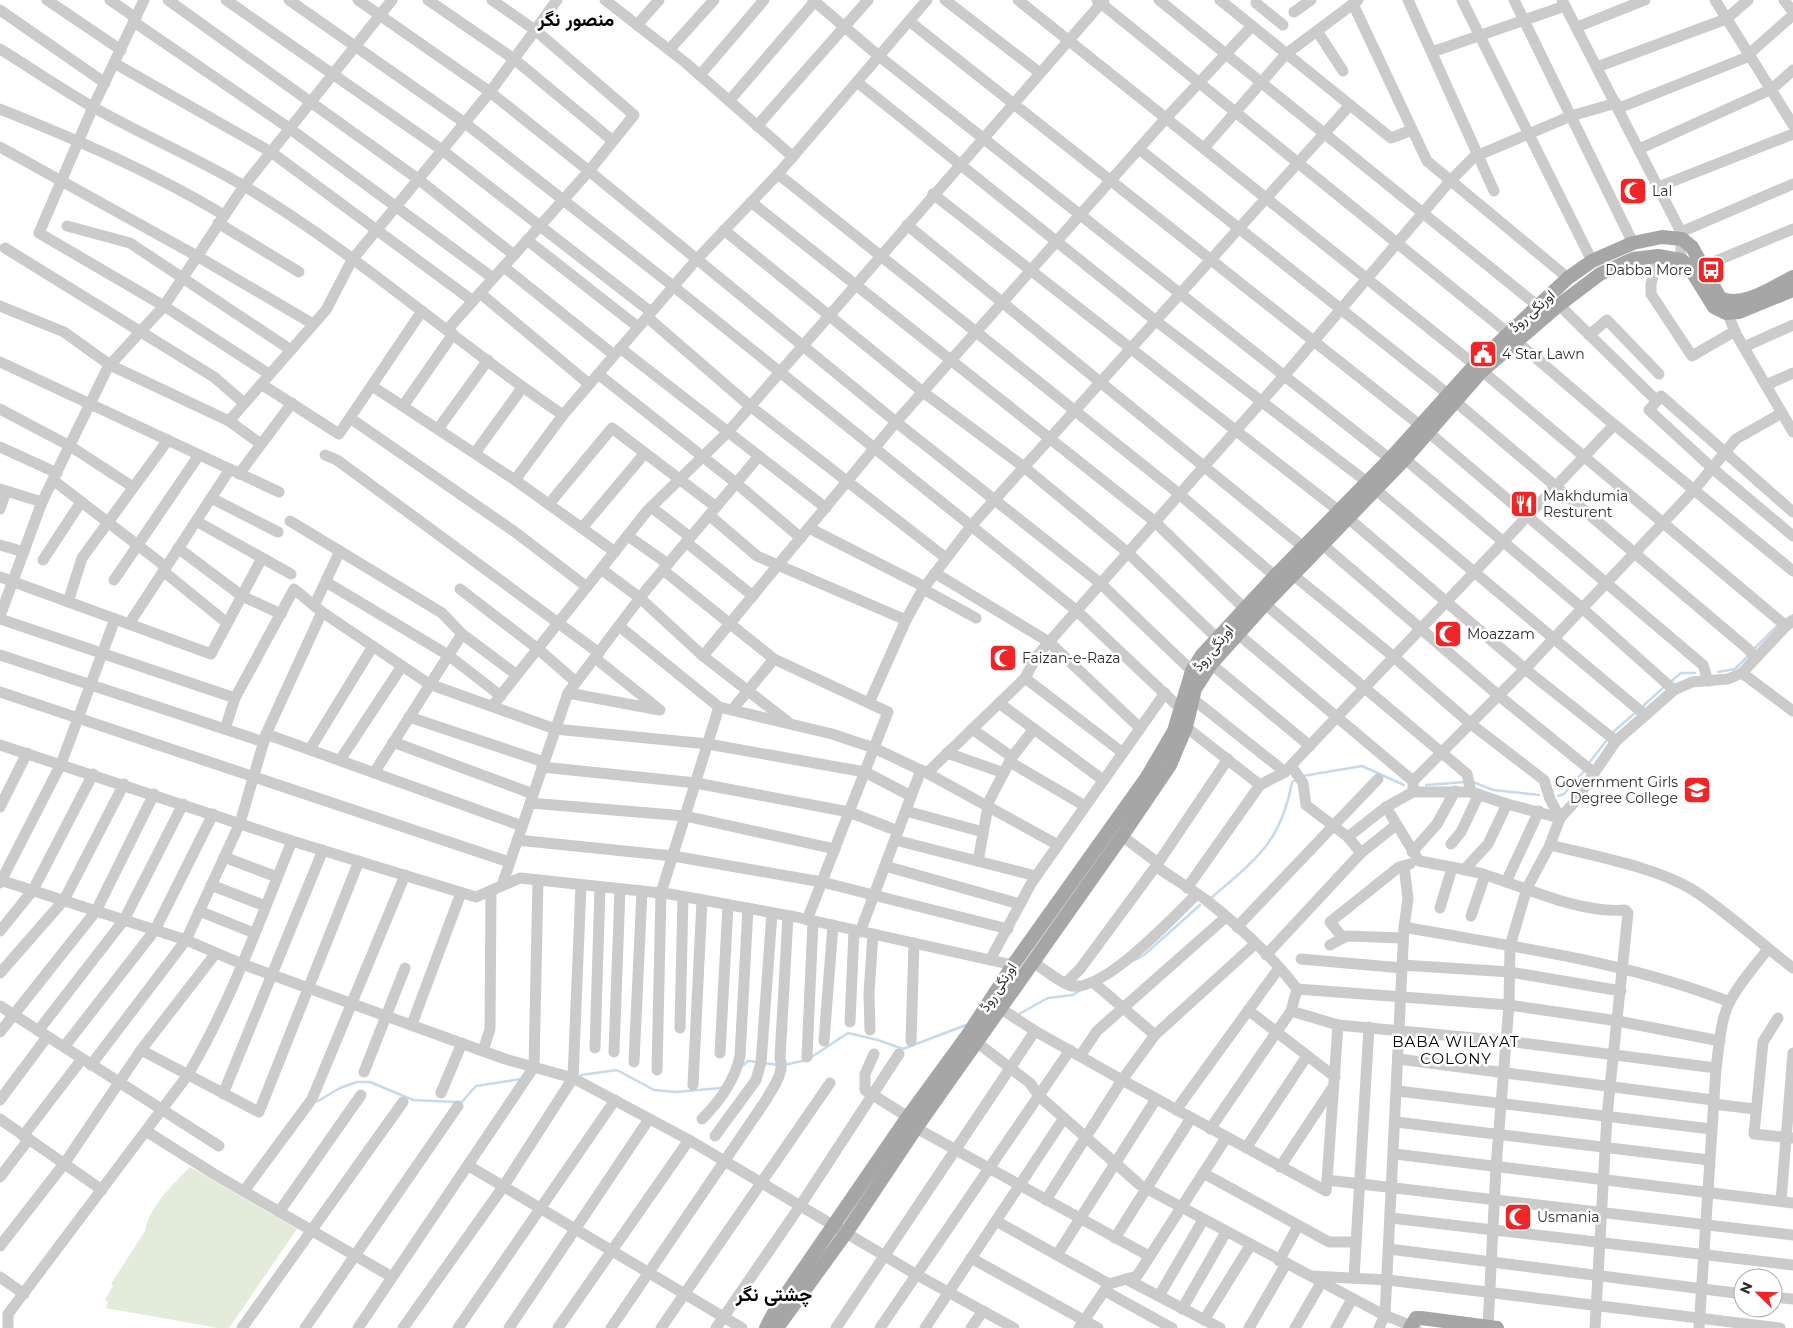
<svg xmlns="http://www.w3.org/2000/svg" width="1793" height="1328" viewBox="0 0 1793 1328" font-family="Montserrat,Vazirmatn,sans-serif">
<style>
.green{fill:#e3ecda}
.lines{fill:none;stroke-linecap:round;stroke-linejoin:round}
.stream{stroke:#c5dbed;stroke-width:2.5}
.minor{stroke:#cbcbcb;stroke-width:11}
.major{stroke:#a6a6a6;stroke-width:14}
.labels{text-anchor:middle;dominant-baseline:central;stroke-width:5;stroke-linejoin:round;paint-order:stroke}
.poi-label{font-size:14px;fill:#2e2e2e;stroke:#fff;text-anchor:start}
.street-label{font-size:14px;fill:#2e2e2e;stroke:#fff}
.neighbourhood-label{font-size:15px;letter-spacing:1px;fill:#000;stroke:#fff}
.district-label{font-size:19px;font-weight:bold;fill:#000;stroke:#fff}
</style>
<rect width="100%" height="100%" fill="#fff"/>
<path class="green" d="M 190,1167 L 297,1229 L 229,1328 L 218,1328 L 106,1308 L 108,1302 L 105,1300 L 113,1286 L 111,1284 L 145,1231 C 150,1205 173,1185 190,1167 Z"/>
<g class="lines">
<g class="stream">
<polyline points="1784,620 1793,615"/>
<polyline points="1753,650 1779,624"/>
<polyline points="1718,672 1735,669 1750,654"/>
<polyline points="1670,682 1681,673 1695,673"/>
<polyline points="1642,707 1664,687"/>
<polyline points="1612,733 1636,712"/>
<polyline points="1589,763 1607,740"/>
<polyline points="1303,776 1362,766 1404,785"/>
<polyline points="1473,782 1493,790 1539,795"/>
<polyline points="1426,785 1465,782"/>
<polyline points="1558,796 1564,794 1585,770"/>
<path d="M 1211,898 C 1255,860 1281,843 1292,782 L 1296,780"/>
<polyline points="1135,960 1144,955 1200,905"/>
<polyline points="1019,1014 1048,998 1073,995 1082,989"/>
<polyline points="810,1058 848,1033 878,1040 903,1049 966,1025"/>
<polyline points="764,1063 779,1065"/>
<polyline points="784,1065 806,1060"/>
<polyline points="742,1066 748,1061 757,1062"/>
<polyline points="581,1075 617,1070 654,1090 676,1092 721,1088"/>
<polyline points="318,1101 340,1088 357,1082 370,1082 413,1100 456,1102"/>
<polyline points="461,1103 476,1086 521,1079"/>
</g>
<g class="minor">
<polyline points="47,0 121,50"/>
<polyline points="110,0 136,18"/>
<polyline points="144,0 93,107 39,233 164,306 269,374"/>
<polyline points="168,0 418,179 514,255"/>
<polyline points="226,0 442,150 651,312"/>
<polyline points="289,0 465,123 673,286 1077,611 1181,709"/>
<polyline points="358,0 490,92 589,171 896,422 1100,583 1192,671"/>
<polyline points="428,0 514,59 613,141"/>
<polyline points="605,0 686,63 793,157"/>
<polyline points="813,0 880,57 1390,459"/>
<polyline points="945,0 1040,73"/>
<polyline points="1018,0 1475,365 1786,626"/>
<polyline points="1097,0 1508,333"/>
<polyline points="1159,0 1538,306"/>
<polyline points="1220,0 1391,138 1412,130"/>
<polyline points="1408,0 1494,191"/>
<polyline points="1462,0 1592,261"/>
<polyline points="1514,0 1633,243"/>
<polyline points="1562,0 1681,232 1681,260"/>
<polyline points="1715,0 1793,125"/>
<polyline points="1784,0 1793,12"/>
<polyline points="1256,3 1283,25"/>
<polyline points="1353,4 1427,161 1568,278"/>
<polyline points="0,10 105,83"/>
<polyline points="1294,12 1311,0"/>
<polyline points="909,21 1421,426 1703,665 1708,681"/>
<polyline points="134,22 289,128 493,278"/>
<polyline points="637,25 659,0"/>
<polyline points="1577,27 1645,0"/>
<polyline points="1317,31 1343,71"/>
<path d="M 0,49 C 31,68 61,89 93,107 C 142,135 195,157 244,186 C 357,253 454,342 563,415"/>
<polyline points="669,50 714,0"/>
<polyline points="1432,52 1565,6"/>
<polyline points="1749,54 1793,15"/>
<polyline points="114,63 271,152 473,301"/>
<polyline points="1597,67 1726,19 1748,0"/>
<polyline points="700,75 764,0"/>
<polyline points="857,82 1156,321 1367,482"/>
<polyline points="729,101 816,0"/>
<polyline points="1619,108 1750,56"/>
<path d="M 0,109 C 78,140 152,172 224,215"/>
<polyline points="757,126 868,0"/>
<polyline points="0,147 197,256 313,324"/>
<polyline points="1205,147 1286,54 1358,0"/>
<polyline points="1139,149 1448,394"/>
<polyline points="1639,149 1772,89 1793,70"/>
<polyline points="778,174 1178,493 1275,576"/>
<polyline points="1658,187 1793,134"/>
<polyline points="933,194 1339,511"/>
<polyline points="751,202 1154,521 1245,609"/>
<polyline points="218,223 299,272"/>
<polyline points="907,225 1302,546"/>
<polyline points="67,226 130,243 291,350"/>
<polyline points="724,230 923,392 1024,467 1127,552 1218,639"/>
<polyline points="1681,232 1793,184"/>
<polyline points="527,240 638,327"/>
<polyline points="5,248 214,377 244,403"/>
<polyline points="1658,256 1651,284 1651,294 1692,356 1735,331"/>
<polyline points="1704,266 1793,229"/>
<polyline points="504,267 614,355"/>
<polyline points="480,293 589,384"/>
<polyline points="1559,305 1656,400"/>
<polyline points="0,306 64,332 110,365 229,421 261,444"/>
<polyline points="1725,307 1736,334 1793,432"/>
<polyline points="647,317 750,406 946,558"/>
<polyline points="447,330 589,171 634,115 535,30 492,0"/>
<polyline points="1589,335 1607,320 1659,374"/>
<polyline points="1516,341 1605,417 1793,571"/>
<polyline points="1744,347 1793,325"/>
<polyline points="0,362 279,492"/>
<polyline points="598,374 736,483 801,538"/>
<polyline points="261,384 339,434 422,311"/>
<polyline points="1766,385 1793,373"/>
<polyline points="372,386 515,480 615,552"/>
<polyline points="1456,402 1748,649 1756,658"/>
<polyline points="403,406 453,334"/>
<polyline points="0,409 70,446 133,487"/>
<polyline points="350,418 515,532 587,587"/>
<polyline points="229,421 326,310 352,260 490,92 557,0"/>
<polyline points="438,429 488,360"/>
<polyline points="0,447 57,473"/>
<polyline points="475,453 522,388"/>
<polyline points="325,455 337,460 599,653"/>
<polyline points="759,456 826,508"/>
<polyline points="1405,459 1582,608 1674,690"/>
<polyline points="239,474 292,403"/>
<polyline points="53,480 166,567"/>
<polyline points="515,480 563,415 697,259 778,174 927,0"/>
<polyline points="0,489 42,502"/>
<polyline points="1375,489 1644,714"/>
<polyline points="211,498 278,532"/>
<polyline points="549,504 612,428 716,507"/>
<polyline points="651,507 690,537"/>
<polyline points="0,509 6,491"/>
<polyline points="1793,512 1661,396 1649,410 1712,468 1793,536"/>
<polyline points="709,515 757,556 906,620"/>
<polyline points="1348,518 1525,669 1616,741"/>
<polyline points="196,521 291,574"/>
<polyline points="290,521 442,613 462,634 374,773"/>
<polyline points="582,528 645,453"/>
<polyline points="809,528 925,587"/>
<polyline points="628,536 668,564"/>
<polyline points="686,542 753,596"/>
<polyline points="0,545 24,552"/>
<polyline points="1323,545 1498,695 1593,772"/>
<polyline points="178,548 242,596 281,614"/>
<polyline points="43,560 81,502"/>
<polyline points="601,569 640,598 703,656 787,721"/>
<polyline points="663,570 774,659 888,712 807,920"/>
<polyline points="1287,570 1394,657 1471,724 1544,780 1550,799 1560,818"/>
<polyline points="163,571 227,623"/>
<polyline points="935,573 1049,642 1140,728"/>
<polyline points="0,577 211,654 262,558"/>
<polyline points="114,580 199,455"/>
<polyline points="326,582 448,655 501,696"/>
<polyline points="460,589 538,649 576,682"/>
<polyline points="923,589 976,618"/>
<polyline points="68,602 82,558 168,440"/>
<polyline points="1265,604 1467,774 1471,792"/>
<polyline points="314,606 340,551"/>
<polyline points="0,616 42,502 108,367 164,306 244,186 392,0"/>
<polyline points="0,619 235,698"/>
<polyline points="129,624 230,469"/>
<polyline points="619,626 719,707 832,734 874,748 927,773 1025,678 1037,656 1049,642 1284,376 1450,181 1474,157 1571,116 1616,103"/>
<polyline points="462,634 517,675"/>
<polyline points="1238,634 1413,781"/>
<polyline points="0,655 264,742"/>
<polyline points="703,656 896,422 1167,117 1252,26"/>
<polyline points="1211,664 1310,746"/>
<polyline points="1742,673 1793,711"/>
<polyline points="1025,678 1123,753"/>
<polyline points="0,692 509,862"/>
<polyline points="568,693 660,710 595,658"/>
<polyline points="1193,699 1285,772"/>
<polyline points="869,703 906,620 923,589 971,526 1350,105"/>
<polyline points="999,703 1103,780"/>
<polyline points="493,705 647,511 728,432 1104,0"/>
<polyline points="732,710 774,659"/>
<polyline points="409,717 544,762"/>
<polyline points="1186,727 1260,785"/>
<polyline points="225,729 235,698 294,589 322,612 429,684 555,729 708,744 865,772 911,796"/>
<polyline points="972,729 1012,757"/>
<polyline points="266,734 522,826"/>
<polyline points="393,742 533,794"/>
<polyline points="0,745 292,841 476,897 520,878 670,894 796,917 1013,965"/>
<polyline points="310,749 373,646"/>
<polyline points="947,753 1004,773"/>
<polyline points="340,760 402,666"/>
<polyline points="1010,762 1085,806"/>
<polyline points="542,767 696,783 849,812 898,831"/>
<polyline points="1292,767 1303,783 1306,805 1348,837 1361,853"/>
<polyline points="927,773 1058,845"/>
<polyline points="1413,792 1413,781 1525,669 1694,490 1736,439 1782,413"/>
<polyline points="530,803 685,816 835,849"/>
<polyline points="0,807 27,753"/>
<path d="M 1386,807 L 1419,861 C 1439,865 1460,868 1479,873 C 1524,886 1578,914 1625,910 L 1628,913 L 1607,1116 L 1595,1328"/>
<polyline points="906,811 983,832"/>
<polyline points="1122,836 1158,863"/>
<polyline points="1348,837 1386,807 1413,792 1471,792 1507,804 1560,818"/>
<polyline points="517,840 673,856 822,882 1008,929"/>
<polyline points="895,840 1036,876"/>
<polyline points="1451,844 1461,832 1479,794"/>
<path d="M 1550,845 C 1594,856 1655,867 1693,890 C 1726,911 1761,944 1793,968"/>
<polyline points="1412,852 1437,824 1455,791"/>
<polyline points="224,857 277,877"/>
<polyline points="978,861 989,801 1012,757 1034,729"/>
<polyline points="885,866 1020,904"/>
<path d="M 1156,866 C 1172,878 1190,888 1206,900 C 1237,924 1274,958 1297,989 L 1291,1011 L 1210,1129"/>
<polyline points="1464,870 1488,844 1507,804"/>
<polyline points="0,880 186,940 242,964 505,1059 573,1078 689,1140 917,1275 1014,1328"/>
<polyline points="1506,882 1539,811"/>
<polyline points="0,883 61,764 115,619"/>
<polyline points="211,885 265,906"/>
<polyline points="502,885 568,693 646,590 759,456 620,348"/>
<polyline points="1187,888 1260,785 1285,772 1298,758 1614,425"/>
<polyline points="1440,908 1452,868"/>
<polyline points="199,911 254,933"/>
<polyline points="1471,916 1485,875"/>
<polyline points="1237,927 1378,779"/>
<path d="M 1404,927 C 1512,947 1626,961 1730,1002"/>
<polyline points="0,931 33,890 93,774"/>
<polyline points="860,932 921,770"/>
<polyline points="1343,938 1330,922 1399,867 1410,864"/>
<polyline points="1330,945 1347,936 1403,938"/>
<polyline points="1266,955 1361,853 1396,825"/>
<polyline points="1301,959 1402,968"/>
<polyline points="990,960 1032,882 1165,693"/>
<path d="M 1033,962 C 1044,969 1056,980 1069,985 C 1100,997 1174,916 1197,894"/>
<polyline points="1402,965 1510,972 1621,991"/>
<polyline points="0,973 64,900 124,784"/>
<polyline points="1066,983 1080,969 1156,866 1228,759"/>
<polyline points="1094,983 1155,1035"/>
<polyline points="1297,989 1509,1005 1618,1021 1720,1041"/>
<polyline points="0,1006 219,1146"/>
<polyline points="1000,1008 1035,1031 1122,1080 1326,1191 1327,1180"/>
<polyline points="1248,1010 1335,1077"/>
<polyline points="1291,1011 1338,1025"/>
<polyline points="1778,1018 1763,1042 1754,1134 1793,1138"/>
<polyline points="850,1022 854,930"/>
<polyline points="412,1024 461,893"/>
<polyline points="680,1028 683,897"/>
<polyline points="870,1030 869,993 873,934"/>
<polyline points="38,1031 124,920 183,804"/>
<polyline points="0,1032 96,911 154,794"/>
<polyline points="971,1038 1030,1083 1039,1096 1140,1185 1380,1313 1416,1328"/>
<polyline points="824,1041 833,925"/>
<polyline points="911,1041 914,943"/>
<polyline points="64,1047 155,930 213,814"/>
<polyline points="595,1048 600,887"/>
<polyline points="141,1050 259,1112 359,861"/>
<polyline points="483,1051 490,1029 491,891"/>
<polyline points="614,1052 620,889"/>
<polyline points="720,1053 728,905"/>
<polyline points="874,1054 865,1074 865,1090 908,1117"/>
<polyline points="1080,1056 1097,1031 1226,917"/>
<polyline points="807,1057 813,921"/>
<polyline points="1399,1059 1713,1100"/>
<polyline points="634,1062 642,891"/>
<polyline points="91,1065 186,940 240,823 266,734 322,612"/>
<polyline points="1716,1068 1506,1041 1338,1025 1327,1180 1793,1235"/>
<polyline points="657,1070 661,893 719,707"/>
<polyline points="364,1072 405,968"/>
<polyline points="693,1085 702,900"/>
<polyline points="1398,1091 1711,1129"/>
<polyline points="441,1093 462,1043"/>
<polyline points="223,1094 323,850"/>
<polyline points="0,1100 47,1037"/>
<polyline points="1713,1104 1755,1109"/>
<polyline points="1176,1110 1279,968"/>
<polyline points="0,1119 102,1190"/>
<path d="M 702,1119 C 719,1102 735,1080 740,1056 L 748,908"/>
<polyline points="1396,1122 1709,1160"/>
<polyline points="916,1128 1149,1256"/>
<polyline points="146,1131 214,1174 392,1277"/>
<polyline points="23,1136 82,1059"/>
<polyline points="715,1136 756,1080 761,1063 772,913"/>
<polyline points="1246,1148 1307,1056"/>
<polyline points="1395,1154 1793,1203"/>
<polyline points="469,1166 742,1328"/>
<polyline points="1280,1167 1333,1087"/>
<polyline points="1203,1173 1329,1242 1356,1242"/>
<polyline points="0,1177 29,1139"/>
<polyline points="244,1191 312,1099 405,875"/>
<polyline points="1046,1200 1122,1080 1155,1035 1255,944"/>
<polyline points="1781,1201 1793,1053"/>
<polyline points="279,1212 361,1095"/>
<polyline points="1391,1218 1793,1265"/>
<polyline points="996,1221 1109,1284"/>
<polyline points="1115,1238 1191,1118"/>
<polyline points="0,1246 64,1164 141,1050 216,953"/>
<polyline points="1389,1249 1743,1294"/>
<polyline points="1057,1255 1156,1099"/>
<polyline points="971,1258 1098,1328"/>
<polyline points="1279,1261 1298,1226"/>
<polyline points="1312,1276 1388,1280 1780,1328"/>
<polyline points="0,1277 24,1294"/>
<polyline points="1354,1278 1369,1027"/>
<polyline points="1126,1279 1220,1328"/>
<polyline points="1105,1291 1172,1328"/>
<polyline points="1159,1296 1203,1220"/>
<polyline points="1773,1297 1793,1299"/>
<polyline points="1182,1309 1226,1232"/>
<polyline points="1204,1320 1250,1246"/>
<polyline points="1488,1327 1496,1167 1509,1005 1510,946 1527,888 1550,845 1560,818 1573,804 1616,741 1674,690 1692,682 1728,679 1742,673 1786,626 1793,621"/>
<path d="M 8,1328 L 8,1314 L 187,1076 C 231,1003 260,919 292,841"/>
<polyline points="242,1328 403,1102"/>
<polyline points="305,1328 458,1106"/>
<polyline points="358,1328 534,1067 538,880"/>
<polyline points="403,1328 503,1187 573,1078 581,885"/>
<polyline points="458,1328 615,1100"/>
<polyline points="509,1328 649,1119"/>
<polyline points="558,1328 689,1140"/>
<path d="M 611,1328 L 766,1100 C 773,1087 785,1073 780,1058 L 788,916"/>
<polyline points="661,1328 830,1083"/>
<polyline points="716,1328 800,1206 899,1054"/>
<polyline points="836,1328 1035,1031"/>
<polyline points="880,1328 1070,1050"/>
<polyline points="925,1328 1064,1118"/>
<polyline points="971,1328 983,1311"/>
<polyline points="1079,1328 1109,1284 1137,1276 1226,1138"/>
<polyline points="1249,1328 1286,1264"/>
<polyline points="1295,1328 1321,1283"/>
<polyline points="1336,1328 1352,1299"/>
<polyline points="1379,1328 1385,1315 1404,927 1408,899 1404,866"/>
<path d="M 1699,1328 L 1716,1068 C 1719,1048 1720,1022 1729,1003 C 1739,983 1755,966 1768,949"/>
</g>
<g class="major">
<path d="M 766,1328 L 776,1309 L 905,1121 L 967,1036 L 1013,965 L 1147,777 L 1174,731 L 1192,671 L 1202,655 L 1275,576 L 1390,459 L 1475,365 L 1568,278 L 1592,261 L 1633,243 L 1662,237 L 1682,239 L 1692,247 L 1720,298 C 1742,309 1773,287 1793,277"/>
<polyline points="777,1328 846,1233 916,1128 1122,836 1170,765 1186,727 1195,689 1211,664 1265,604 1405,459 1482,371 1559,305 1600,274 1633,259 1658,256 1681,260 1688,265 1714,307 1726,313 1739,312 1793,290"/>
<polyline points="1410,1328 1416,1318 1421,1318 1497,1328"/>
</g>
</g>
<defs>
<g id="mosque-square" transform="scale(1.4375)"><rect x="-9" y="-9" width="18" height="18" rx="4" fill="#ef2526" stroke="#fff"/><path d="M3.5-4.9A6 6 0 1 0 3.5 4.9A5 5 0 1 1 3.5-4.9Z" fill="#fff"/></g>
<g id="bus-square" transform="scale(1.4375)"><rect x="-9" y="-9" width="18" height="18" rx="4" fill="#ef2526" stroke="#fff"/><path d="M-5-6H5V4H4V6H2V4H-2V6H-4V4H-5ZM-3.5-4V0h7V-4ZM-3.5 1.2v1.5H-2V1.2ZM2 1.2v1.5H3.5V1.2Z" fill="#fff"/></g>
<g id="civic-square" transform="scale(1.4375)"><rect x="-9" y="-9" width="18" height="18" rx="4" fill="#ef2526" stroke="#fff"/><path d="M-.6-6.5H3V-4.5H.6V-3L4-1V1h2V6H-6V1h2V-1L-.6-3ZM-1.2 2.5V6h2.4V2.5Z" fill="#fff"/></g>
<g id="restaurant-square" transform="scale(1.4375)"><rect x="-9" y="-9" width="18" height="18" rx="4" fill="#ef2526" stroke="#fff"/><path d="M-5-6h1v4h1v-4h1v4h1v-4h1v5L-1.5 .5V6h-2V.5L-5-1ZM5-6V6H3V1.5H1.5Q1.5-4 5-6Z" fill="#fff"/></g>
<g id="university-square" transform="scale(1.4375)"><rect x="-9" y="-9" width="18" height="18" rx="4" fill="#ef2526" stroke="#fff"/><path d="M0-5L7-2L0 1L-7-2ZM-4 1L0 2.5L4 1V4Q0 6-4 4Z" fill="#fff"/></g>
</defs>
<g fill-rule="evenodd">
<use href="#mosque-square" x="1633" y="191"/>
<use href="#bus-square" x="1711" y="270"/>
<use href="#civic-square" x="1483" y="354"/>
<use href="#restaurant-square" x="1524" y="504"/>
<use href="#mosque-square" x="1448" y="634"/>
<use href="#mosque-square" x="1003" y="658"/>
<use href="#university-square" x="1697" y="790"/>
<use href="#mosque-square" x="1518" y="1217"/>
</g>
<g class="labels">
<g class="poi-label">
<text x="1652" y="191">Lal</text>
<text x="1692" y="270" text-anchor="end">Dabba More</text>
<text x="1502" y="354">4 Star Lawn</text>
<text x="1543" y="496">Makhdumia<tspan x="1543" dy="16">Resturent</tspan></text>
<text x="1467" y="634">Moazzam</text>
<text x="1022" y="658">Faizan-e-Raza</text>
<text x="1678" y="782" text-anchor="end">Government Girls<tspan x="1678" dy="16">Degree College</tspan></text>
<text x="1537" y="1217">Usmania</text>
</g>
<g class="street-label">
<text transform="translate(1532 311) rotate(-42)">اورنگی روڈ</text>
<text transform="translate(1213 648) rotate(-51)">اورنگی روڈ</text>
<text transform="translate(998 987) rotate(-57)">اورنگی روڈ</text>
</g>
<g class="neighbourhood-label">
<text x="1456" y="1041">BABA WILAYAT<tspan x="1456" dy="17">COLONY</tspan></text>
</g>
<g class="district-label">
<text x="576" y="19">منصور نگر</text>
<text x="774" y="1294">چشتی نگر</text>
</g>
</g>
<g transform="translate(1758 1293) rotate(293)"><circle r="24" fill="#ffffff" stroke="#ababab"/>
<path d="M0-4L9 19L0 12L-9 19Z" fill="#ef2526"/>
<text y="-8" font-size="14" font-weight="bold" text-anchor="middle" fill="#2e2e2e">N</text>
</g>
</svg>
